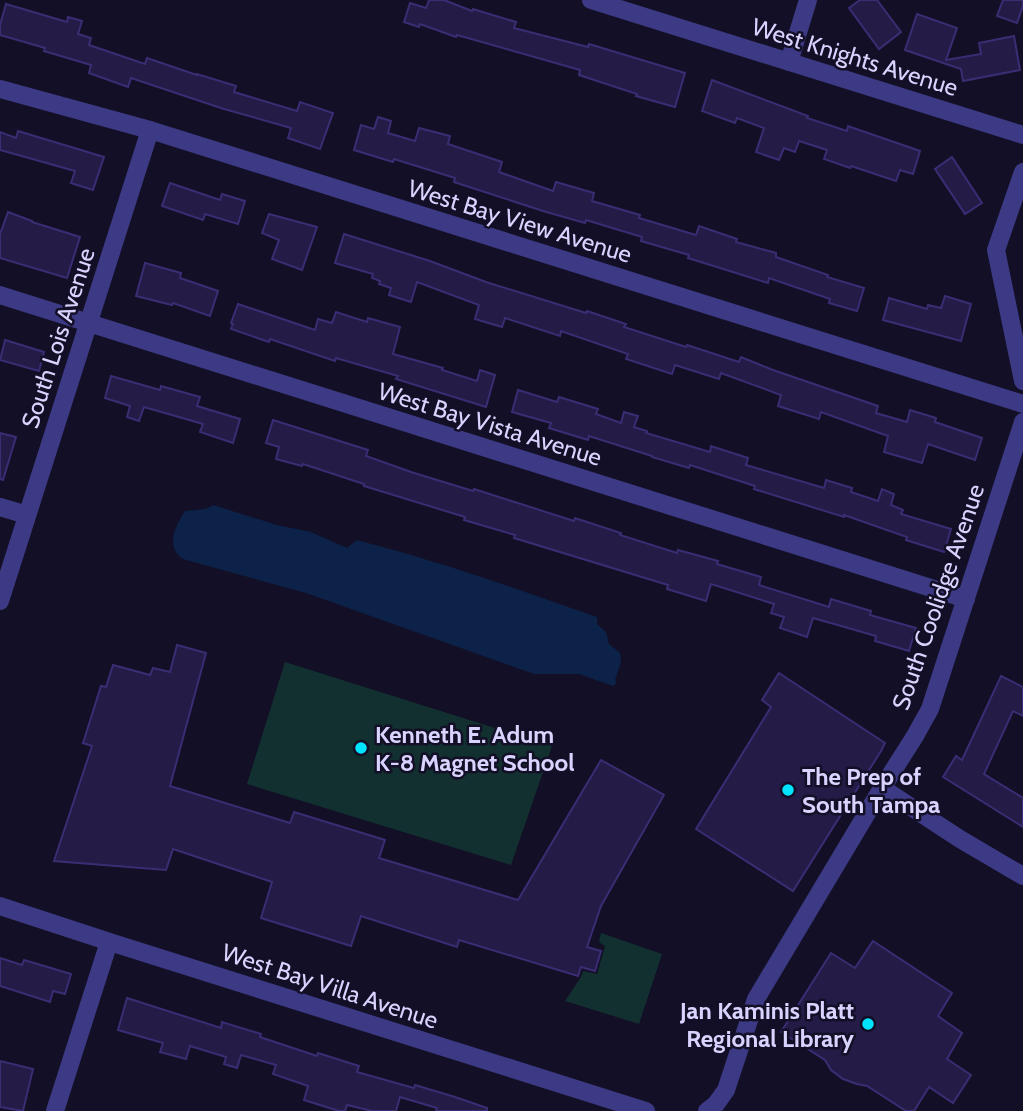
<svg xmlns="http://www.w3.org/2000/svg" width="1023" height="1111" viewBox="0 0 1023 1111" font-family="Cabin,sans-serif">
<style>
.green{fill:#12302f}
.water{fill:#0c2248}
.building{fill:#241b47;stroke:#3b2d73;stroke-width:2}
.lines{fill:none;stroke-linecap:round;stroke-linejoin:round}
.street{stroke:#3d3a85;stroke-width:18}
.poi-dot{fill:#00e5ff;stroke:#130f26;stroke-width:2.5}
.labels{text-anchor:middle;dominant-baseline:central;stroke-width:5;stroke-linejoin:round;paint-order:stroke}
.street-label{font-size:24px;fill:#d9d4ff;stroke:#130f26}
.poi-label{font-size:24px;font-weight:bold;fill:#d9d4ff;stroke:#130f26;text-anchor:start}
</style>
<rect width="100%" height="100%" fill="#130f26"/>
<g class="green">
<polygon points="285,662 552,746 511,865 247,784"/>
<polygon points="601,933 662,954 639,1024 565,1001 581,977 583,971 597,974 605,946 599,942"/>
</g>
<path class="water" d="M 213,505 L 277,525 L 311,532 L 347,548 L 357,540 C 438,561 518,589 597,617 L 597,624 L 606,632 L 609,644 L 620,653 L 621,662 L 615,680 L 617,683 L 613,686 L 579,674 L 534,674 L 306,593 L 190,561 C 186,560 182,559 179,556 C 166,542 177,524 185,511 L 206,509 Z"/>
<g class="building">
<polygon points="429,0 444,0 472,11 473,9 516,22 514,28 588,47 589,44 685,73 675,107 636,96 637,94 579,75 580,70 457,35 456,37 420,24 419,27 404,22 410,3 426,8"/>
<polygon points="860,0 877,0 901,32 879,49 849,8"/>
<polygon points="1003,0 1023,0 1023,6 1017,23 997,16"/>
<polygon points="6,4 67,22 68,17 82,21 78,34 91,38 89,45 145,64 147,58 197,75 197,74 236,86 234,92 297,111 300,102 333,113 320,149 288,138 291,128 224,109 131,78 128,87 89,73 91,65 44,51 45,48 0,35 0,25"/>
<polygon points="917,14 957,28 946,60 981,54 979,43 1014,36 1020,70 963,81 961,69 905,50"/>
<polygon points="712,80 808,116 807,118 847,131 848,126 920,151 913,174 900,170 896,181 851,166 850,168 824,159 827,150 799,141 795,152 784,148 779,160 756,152 764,128 737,118 735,123 702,111"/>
<polygon points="378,117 391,121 388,133 415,141 419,128 450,136 448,144 502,162 499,172 553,191 556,182 594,193 592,201 640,215 639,218 696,235 699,226 737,239 736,242 776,253 776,257 828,275 827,277 864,288 857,311 829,303 830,299 769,278 768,283 688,258 689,255 641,241 642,237 586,220 585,223 543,211 454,182 455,178 394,159 393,162 354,150 361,125 374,129"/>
<polygon points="18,131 104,157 93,190 71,183 75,171 0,150 0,132 16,138"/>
<polygon points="952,157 982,203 965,214 935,169"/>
<polygon points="170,183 220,200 222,194 245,201 238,224 205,214 203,220 162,206"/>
<polygon points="8,212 32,221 32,222 80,237 67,278 0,258 0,234"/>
<polygon points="269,214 317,227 302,270 272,259 279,240 262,233"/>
<polygon points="344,234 430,261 486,282 586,313 587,311 626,324 624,327 686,347 687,345 739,362 741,357 773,370 878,406 876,413 907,422 910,410 936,418 935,422 982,438 975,460 928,444 922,463 884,452 888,436 821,412 819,419 778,406 781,395 721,373 719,379 675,365 672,374 626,359 628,354 561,331 560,336 505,318 502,327 475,319 479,305 417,282 411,302 389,295 391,288 379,284 380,281 372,278 373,274 335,263"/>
<polygon points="145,263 181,273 180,278 218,291 210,316 173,303 172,305 136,296"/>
<polygon points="945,296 971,304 961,341 883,320 889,298 927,309 928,305 941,308"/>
<polygon points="238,304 315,330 318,319 332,323 336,312 367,322 368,318 400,327 393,354 443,368 442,370 477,381 480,370 495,375 486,407 396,379 398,376 336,358 335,361 270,339 269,342 231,329 233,324 231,323"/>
<polygon points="5,340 44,352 39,371 0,360"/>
<polygon points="111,376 160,390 161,386 200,397 197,406 240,419 233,443 200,432 203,424 144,407 139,421 127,417 130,406 105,398"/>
<polygon points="518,390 557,402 559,397 598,409 596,414 621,423 624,412 638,416 634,427 647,431 646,433 710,452 711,446 748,458 746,465 824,488 826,480 852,488 851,492 878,501 882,489 894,494 891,505 903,510 901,514 951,529 944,552 906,540 907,537 844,515 844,517 754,489 755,486 690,465 689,468 652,457 652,456 589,436 588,440 549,428 551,423 512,412"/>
<polygon points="273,420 368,450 366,456 411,472 473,491 474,489 574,521 575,518 621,533 620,535 677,553 678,550 718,561 717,564 761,577 759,585 829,607 831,599 871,611 870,615 916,628 909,651 875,641 876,636 813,618 807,637 780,628 784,617 771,613 774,604 711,584 706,601 667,589 668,585 514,538 515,535 464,520 465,517 364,486 364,484 303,464 302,466 276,459 279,447 266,443"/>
<polygon points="0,433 16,437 3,480 0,479"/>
<polygon points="177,645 206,653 170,786 290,823 294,812 385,840 379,858 518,900 601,760 664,795 601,906 587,947 601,951 595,971 581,967 578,976 459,940 457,947 361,916 351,946 261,918 272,882 173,849 166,870 54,861 92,746 83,743 101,686 106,687 113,665 150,675 153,668 170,672"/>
<polygon points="779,673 885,743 881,751 793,891 696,829 771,707 762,700"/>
<polygon points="1001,676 1023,687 1023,716 1013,711 984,774 1023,798 1023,827 943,777 956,756 962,760"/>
<polygon points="873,941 952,993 938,1016 962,1033 947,1059 971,1075 953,1103 929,1087 914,1111 906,1111 867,1086 857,1084 843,1079 831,1070 825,1060 781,1032 831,953 855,968"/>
<polygon points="0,958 22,965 24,960 71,974 65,994 53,991 50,1002 0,986"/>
<polygon points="127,998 221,1028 222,1022 261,1034 260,1037 317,1056 318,1053 359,1066 357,1072 414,1088 415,1085 455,1097 487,1108 487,1111 436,1111 437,1108 400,1097 396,1111 372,1111 347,1105 345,1111 339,1111 304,1100 308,1086 273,1074 276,1065 241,1055 237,1068 224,1064 226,1057 190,1046 186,1059 160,1052 163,1043 118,1030"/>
<polygon points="0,1061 33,1069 23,1111 0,1107"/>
</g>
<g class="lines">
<g class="street">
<polyline points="591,0 1023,135"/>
<polyline points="789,62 808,0"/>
<polyline points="0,89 150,130 1023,404"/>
<polyline points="1023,172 996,250 1023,381"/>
<polyline points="0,295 966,599"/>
<polyline points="0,507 27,515"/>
<polyline points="0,601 150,130"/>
<polyline points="882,788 960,839 1023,876"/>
<polyline points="0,906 116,944 646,1111"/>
<polyline points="55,1111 109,942"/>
<polyline points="707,1111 716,1104 726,1090 756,999 882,788 915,736 930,709 1023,422"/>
</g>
</g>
<g class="poi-dot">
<circle cx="361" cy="748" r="7"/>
<circle cx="788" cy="790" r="7"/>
<circle cx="868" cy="1024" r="7"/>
</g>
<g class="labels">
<g class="street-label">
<text transform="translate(855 57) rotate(17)">West Knights Avenue</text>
<text transform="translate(520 221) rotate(17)">West Bay View Avenue</text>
<text transform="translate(58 338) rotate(-72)">South Lois Avenue</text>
<text transform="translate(490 424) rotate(17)">West Bay Vista Avenue</text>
<text transform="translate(938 597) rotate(-71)">South Coolidge Avenue</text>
<text transform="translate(330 986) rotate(18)">West Bay Villa Avenue</text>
</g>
<g class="poi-label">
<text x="375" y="734">Kenneth E. Adum<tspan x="375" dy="28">K-8 Magnet School</tspan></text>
<text x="802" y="776">The Prep of<tspan x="802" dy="28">South Tampa</tspan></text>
<text x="854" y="1010" text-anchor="end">Jan Kaminis Platt<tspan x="854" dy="28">Regional Library</tspan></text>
</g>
</g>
</svg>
